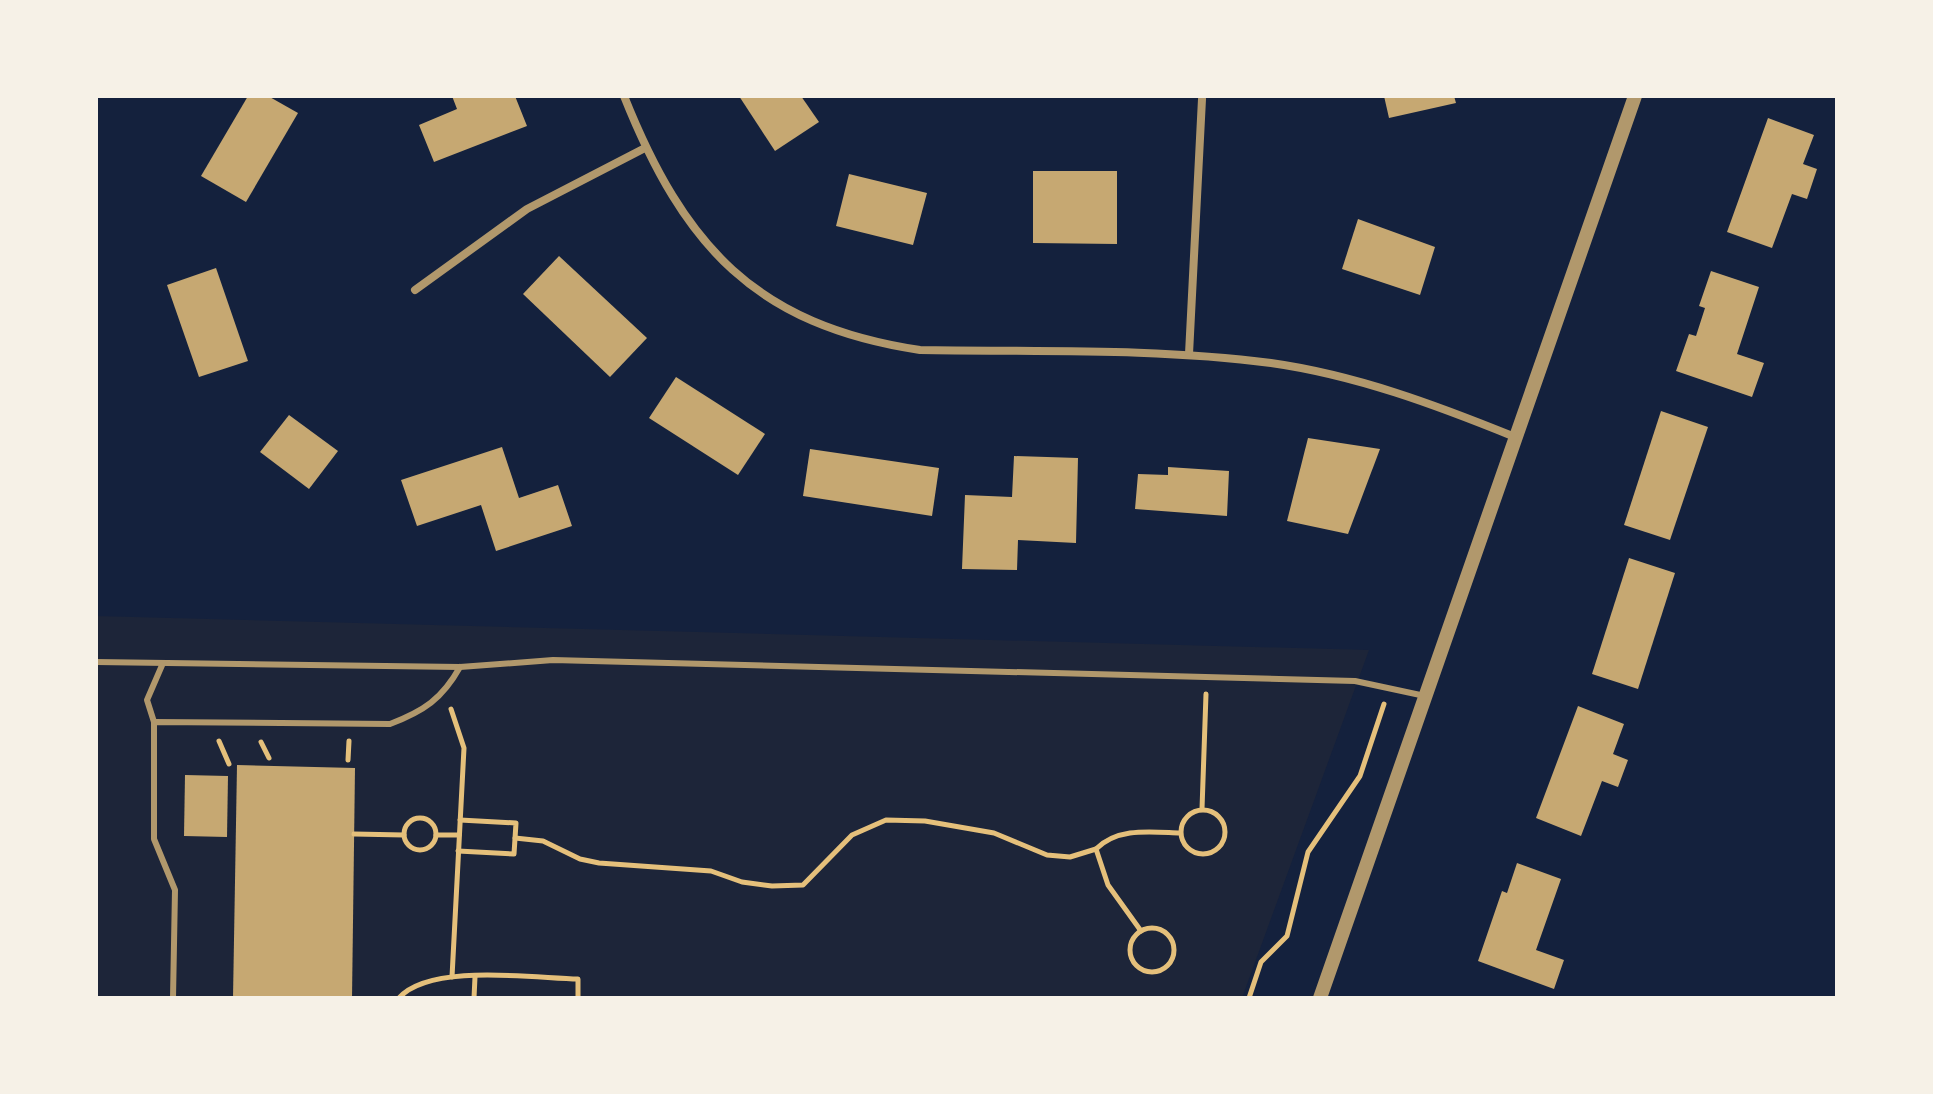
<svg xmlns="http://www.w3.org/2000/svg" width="1933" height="1094" viewBox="0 0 1933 1094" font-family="Helvetica,sans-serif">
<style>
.green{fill:#1d2539}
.building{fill:#c6a872}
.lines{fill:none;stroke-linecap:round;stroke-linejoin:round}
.path{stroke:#e5c07b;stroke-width:5}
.service{stroke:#b1986c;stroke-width:6}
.minor{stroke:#b1986c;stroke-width:8}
.tertiary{stroke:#b1986c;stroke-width:14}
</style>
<rect width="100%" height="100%" fill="#14213d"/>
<polygon class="green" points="96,616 1369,650 1242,998 96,998"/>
<g class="building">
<polygon points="248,96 268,96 298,113 246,202 201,176"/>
<polygon points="452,96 515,96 527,126 434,162 419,125 457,109"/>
<polygon points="739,96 801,96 819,122 775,151"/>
<polygon points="1384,96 1454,96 1456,103 1389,118"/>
<polygon points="1768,118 1814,135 1803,164 1817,169 1807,199 1792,194 1772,248 1727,232"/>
<polygon points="1033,171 1117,171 1117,244 1033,243"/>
<polygon points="849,174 927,193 913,245 836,226"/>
<polygon points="1358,219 1435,247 1420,295 1342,269"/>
<polygon points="559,256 647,338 610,377 523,294"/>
<polygon points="216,268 248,361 199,377 167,285"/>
<polygon points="1711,271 1759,287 1737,354 1764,363 1752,397 1676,371 1689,334 1696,336 1705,308 1699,306"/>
<polygon points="676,377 765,434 738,475 649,418"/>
<polygon points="1661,411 1708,427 1670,540 1624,525"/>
<polygon points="289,415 338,451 309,489 260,452"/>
<polygon points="1308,438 1380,449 1348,534 1287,521"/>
<polygon points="502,447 519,498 558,485 572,526 496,551 481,505 417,526 401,480"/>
<polygon points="810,449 939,468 932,516 803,496"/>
<polygon points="1014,456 1078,458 1076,543 1018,540 1017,570 962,569 965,495 1012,497"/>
<polygon points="1168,467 1229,471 1227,516 1135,509 1138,474 1168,475"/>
<polygon points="1629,558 1675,573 1638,689 1592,674"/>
<polygon points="1578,706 1624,724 1613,754 1628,760 1618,787 1602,781 1581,836 1536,818"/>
<polygon points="237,765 355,768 352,998 233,998"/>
<polygon points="185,775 228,776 227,837 184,836"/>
<polygon points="1517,863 1561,879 1536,950 1564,960 1554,989 1478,961 1502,891 1507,893"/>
</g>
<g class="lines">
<g class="path">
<polyline points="451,709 464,748 452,977"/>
<polyline points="219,741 229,764"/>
<polyline points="261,742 269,758"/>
<polyline points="348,760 349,741"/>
<polyline points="1202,809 1206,694"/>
<circle cx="1203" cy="832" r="22"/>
<circle cx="420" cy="834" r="16"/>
<polyline points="354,834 404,835"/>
<polyline points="436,835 459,835"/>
<polyline points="515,838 543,841 580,859 599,863 711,871 742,882 772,886 803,885 852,835 886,820 925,821 994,833 1047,855 1070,857 1096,849"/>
<polyline points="458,851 514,854 516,823 460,820"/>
<circle cx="1152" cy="950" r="22"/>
<path d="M 1141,931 L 1108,885 L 1096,849 C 1118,827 1151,832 1180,833"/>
<path d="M 399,998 C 430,963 533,978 578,979 L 578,998"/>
<polyline points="474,998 475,977"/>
<polyline points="1249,998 1261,962 1287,936 1308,852 1360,776 1384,704"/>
</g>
<g class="service">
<polyline points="96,662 460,667 553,660 1355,681 1425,696"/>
<polyline points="154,722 147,700 163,663"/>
<path d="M 173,998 L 175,890 L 154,839 L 154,722 L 390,724 C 424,711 442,699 460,667"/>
</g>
<g class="minor">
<path d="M 624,96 C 684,246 755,325 920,350 C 1037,352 1155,348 1271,363 C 1356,375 1436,405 1515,437"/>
<polyline points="415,290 527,209 645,148"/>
<polyline points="1189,354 1202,99"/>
</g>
<polyline class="tertiary" points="1320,998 1635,96"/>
</g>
<rect width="1933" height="1094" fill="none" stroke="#f6f1e7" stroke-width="196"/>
</svg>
